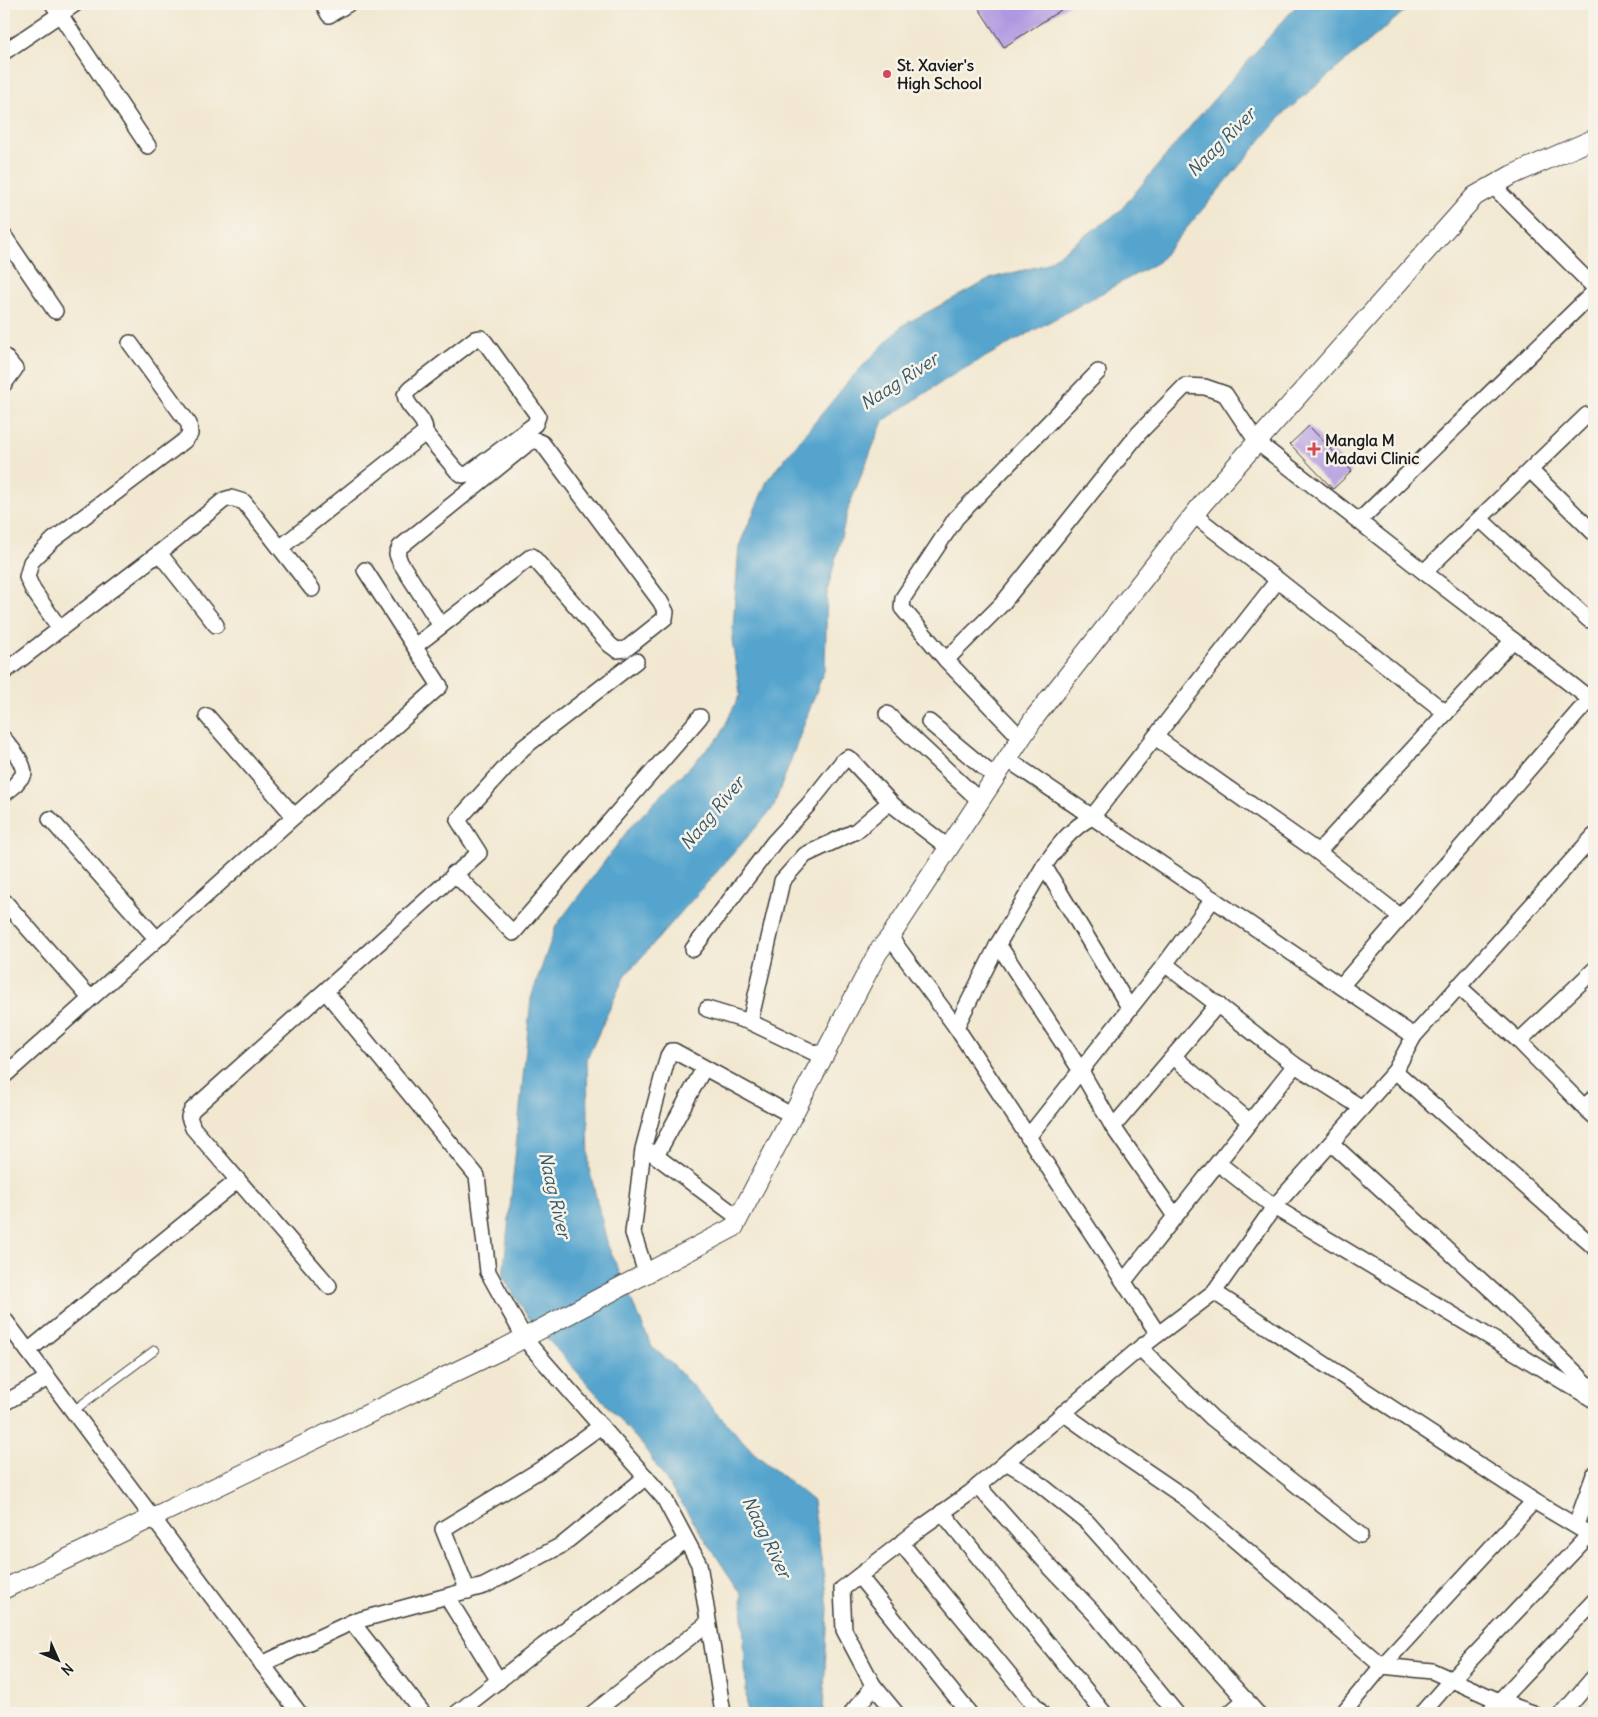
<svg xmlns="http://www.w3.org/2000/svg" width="1598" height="1717" viewBox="0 0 1598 1717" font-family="Delius,sans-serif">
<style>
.water{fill:#54a4ce;stroke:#386075}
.building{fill:#b097e1}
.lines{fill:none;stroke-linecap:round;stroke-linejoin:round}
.service-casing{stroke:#3c3b37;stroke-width:10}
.minor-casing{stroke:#3c3b37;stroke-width:18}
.tertiary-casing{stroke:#3c3b37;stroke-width:21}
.service{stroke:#fff;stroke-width:8}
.minor{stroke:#fff;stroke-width:15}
.tertiary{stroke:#fff;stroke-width:19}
.poi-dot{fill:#d1495b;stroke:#f7f3e8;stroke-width:2}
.labels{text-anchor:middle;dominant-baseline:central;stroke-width:5;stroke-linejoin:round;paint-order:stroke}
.poi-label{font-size:16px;font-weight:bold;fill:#1c1c1c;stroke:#f7f3e8;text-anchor:start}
.water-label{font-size:18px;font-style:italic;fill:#35596c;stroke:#f7f3e8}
</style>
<rect width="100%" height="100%" fill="#f7f3e8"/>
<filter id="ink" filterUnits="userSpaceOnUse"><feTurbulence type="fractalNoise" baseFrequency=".02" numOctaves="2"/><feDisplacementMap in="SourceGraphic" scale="10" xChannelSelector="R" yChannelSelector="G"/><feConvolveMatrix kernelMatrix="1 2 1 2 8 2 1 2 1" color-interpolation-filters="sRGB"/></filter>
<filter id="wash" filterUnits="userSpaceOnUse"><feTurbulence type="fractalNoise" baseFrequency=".0096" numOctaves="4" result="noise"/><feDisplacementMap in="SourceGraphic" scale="20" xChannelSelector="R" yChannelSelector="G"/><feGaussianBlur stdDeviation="1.12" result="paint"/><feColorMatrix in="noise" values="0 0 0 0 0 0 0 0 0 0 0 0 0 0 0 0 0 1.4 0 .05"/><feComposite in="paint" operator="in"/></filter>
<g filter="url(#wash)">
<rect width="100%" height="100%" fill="#f2e8d1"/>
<polygon class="water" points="1298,4 1413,4 1283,114 1158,262 951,376 883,421 849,506 827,592 825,668 773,808 624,977 587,1059 589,1168 608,1246 652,1347 673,1365 754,1453 813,1501 828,1608 823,1713 747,1713 742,1595 644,1447 528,1317 503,1277 531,998 556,926 632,825 720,736 740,694 732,640 739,546 768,479 853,376 903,325 992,278 1044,265 1119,212 1194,122"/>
<g id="blocks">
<g class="building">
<polygon points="976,4 1070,4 1004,47"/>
<polygon points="1309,426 1352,471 1333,489 1290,444"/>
</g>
</g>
</g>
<g filter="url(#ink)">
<use href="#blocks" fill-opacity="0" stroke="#3c3b37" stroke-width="1"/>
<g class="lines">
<g class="service-casing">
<polyline id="service" points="73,1411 155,1350"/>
</g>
<g class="minor-casing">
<g id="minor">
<polyline points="53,4 148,146"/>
<polyline points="323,4 329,15 348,4"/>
<polyline points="4,52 75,4"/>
<polyline points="1493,186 1594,287"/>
<polyline points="4,236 55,311"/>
<polyline points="4,356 15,369 4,384"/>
<polyline points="1530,470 1594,533"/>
<polyline points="1194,515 1278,580"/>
<polyline points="1480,519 1589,620"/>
<polyline points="1359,521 1594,292"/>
<path d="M 280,548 L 425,433 C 427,417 407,410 405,395 L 410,389 L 475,339 L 481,338 L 485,342 L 538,416 L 535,424 L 468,474 L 463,475 L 457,471 L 425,433"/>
<polyline points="159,553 216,625"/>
<polyline points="1424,572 1587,415"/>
<polyline points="60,629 33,590 27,577 31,562 53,540 184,441 190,434 189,424 130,343"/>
<polyline points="415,646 532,556 610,645 617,650 626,649 665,618 666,612 660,601 542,443 535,440 526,445 400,547 397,554 400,562 441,626"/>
<polyline points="946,660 1002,604 1139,433 1185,386 1205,387 1225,394 1257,442 1424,572 1594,702"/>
<polyline points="4,672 159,553 224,500 231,498 244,502 312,589"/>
<polyline points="887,714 980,801"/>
<polyline points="207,716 294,816"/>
<polyline points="929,722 995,777"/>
<polyline points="1021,738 946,660 902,608 903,598 956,518 1098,372"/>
<path d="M 4,739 C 12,749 23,760 24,774 L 13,787 L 4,794"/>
<polyline points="1007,759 1414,1036 1395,1071 1594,1247"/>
<polyline points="50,819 157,939"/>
<polyline points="1318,852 1155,737 1278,580 1446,713"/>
<polyline points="454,873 513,933 700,717"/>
<polyline points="4,901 90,998"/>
<polyline points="1401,917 1318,852 1513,640"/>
<polyline points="890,937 956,1027 1158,1334"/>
<polyline points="998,944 1081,1071 1113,1127 1175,1216"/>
<polyline points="693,949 774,842 809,804 843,761 848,758 853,762 894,806 949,848"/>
<polyline points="1165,964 1213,899"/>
<polyline points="1341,986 1580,710 1594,698"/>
<polyline points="1458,986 1519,1041 1584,1107"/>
<polyline points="326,992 477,1176 488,1272 524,1337 533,1349 664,1498 699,1564 723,1713"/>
<path d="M 1129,1007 L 1044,866 C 1058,846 1070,829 1092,817 L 1155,737"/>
<polyline points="707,1009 750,1022 823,1057"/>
<polyline points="750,1022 782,881 805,855 856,831 890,802"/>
<polyline points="956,1027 998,944 1044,866"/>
<polyline points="1414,1036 1594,836"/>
<polyline points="1519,1041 1594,970"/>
<polyline points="1174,1057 1250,1122"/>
<polyline points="4,1076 440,686 365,570"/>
<polyline points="1594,1098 1584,1107 1594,1116"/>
<polyline points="1113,1127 1218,1004"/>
<polyline points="1028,1137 1165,964 1295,1065"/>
<polyline points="1331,1143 1498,1296 1594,1391"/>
<polyline points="644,1147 739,1218"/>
<polyline points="656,1156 704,1068"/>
<polyline points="1218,1163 1274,1207 1594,1400"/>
<polyline points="646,1273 633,1233 643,1149 668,1056 671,1051 674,1051 793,1116"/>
<polyline points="1124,1281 1295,1065 1362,1108"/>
<polyline points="329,1286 193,1128 189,1117 192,1110 479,853 458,820 523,748 636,661"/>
<polyline points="1214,1292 1274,1207 1395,1071"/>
<polyline points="4,1319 299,1713"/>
<polyline points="1140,1348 1212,1418 1360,1535"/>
<polyline points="28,1351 238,1180"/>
<polyline points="4,1403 48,1378"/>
<polyline points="1063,1413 1105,1443 1187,1499 1382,1666 1432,1671 1499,1701 1533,1713"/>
<polyline points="1006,1462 1031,1477 1087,1522 1257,1713"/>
<polyline points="978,1486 1051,1568 1095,1614 1176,1713"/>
<polyline points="942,1512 1104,1713"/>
<polyline points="1576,1525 1594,1475"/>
<polyline points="901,1543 1041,1713"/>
<polyline points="859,1576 969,1713"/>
<polyline points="468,1591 443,1529 543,1468 601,1426"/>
<polyline points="447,1597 499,1681"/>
<polyline points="352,1622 423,1713"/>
<polyline points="262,1664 352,1622 484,1586 562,1545 646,1477"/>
<polyline points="457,1713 543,1646 686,1540"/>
<polyline points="593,1713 708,1623"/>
<polyline points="853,1713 853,1711 867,1695 873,1685"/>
<polyline points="896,1713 873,1685 844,1630 842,1589 922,1527 971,1492 1140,1348 1214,1292 1534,1501 1594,1537"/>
<polyline points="1230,1713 1246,1699"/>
<polyline points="1343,1713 1382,1666 1534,1501"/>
<polyline points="1422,1713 1451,1680 1590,1534"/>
<polyline points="1488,1713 1594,1601"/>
<polyline points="1563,1713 1594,1677"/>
</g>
</g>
<g class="tertiary-casing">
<polyline id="tertiary" points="4,1589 503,1349 734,1227 878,952 890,937 1035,717 1204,502 1475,196 1512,175 1594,139"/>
</g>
<use href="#service" class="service"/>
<use href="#minor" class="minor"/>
<use href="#tertiary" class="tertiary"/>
</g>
</g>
<g class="poi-dot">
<circle cx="887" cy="74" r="5"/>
<path d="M1311.5 441.5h5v5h5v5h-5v5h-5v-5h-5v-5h5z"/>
</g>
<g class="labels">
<g class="poi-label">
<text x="897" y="65">St. Xavier's<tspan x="897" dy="18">High School</tspan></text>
<text x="1325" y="440">Mangla M<tspan x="1325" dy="18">Madavi Clinic</tspan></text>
</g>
<g class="water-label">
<text transform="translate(1221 142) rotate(-45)">Naag River</text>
<text transform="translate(899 381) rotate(-33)">Naag River</text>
<text transform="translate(712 813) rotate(-50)">Naag River</text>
<text transform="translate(555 1195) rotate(77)">Naag River</text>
<text transform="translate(767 1537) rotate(64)">Naag River</text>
</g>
</g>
<rect width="1598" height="1717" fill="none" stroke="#f7f3e8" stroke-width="20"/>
<g transform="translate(58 1660) rotate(135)" stroke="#f7f3e8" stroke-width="4" paint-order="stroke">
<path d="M0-4L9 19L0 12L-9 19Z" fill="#1c1c1c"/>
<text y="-8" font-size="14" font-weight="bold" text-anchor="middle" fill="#1c1c1c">N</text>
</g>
</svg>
